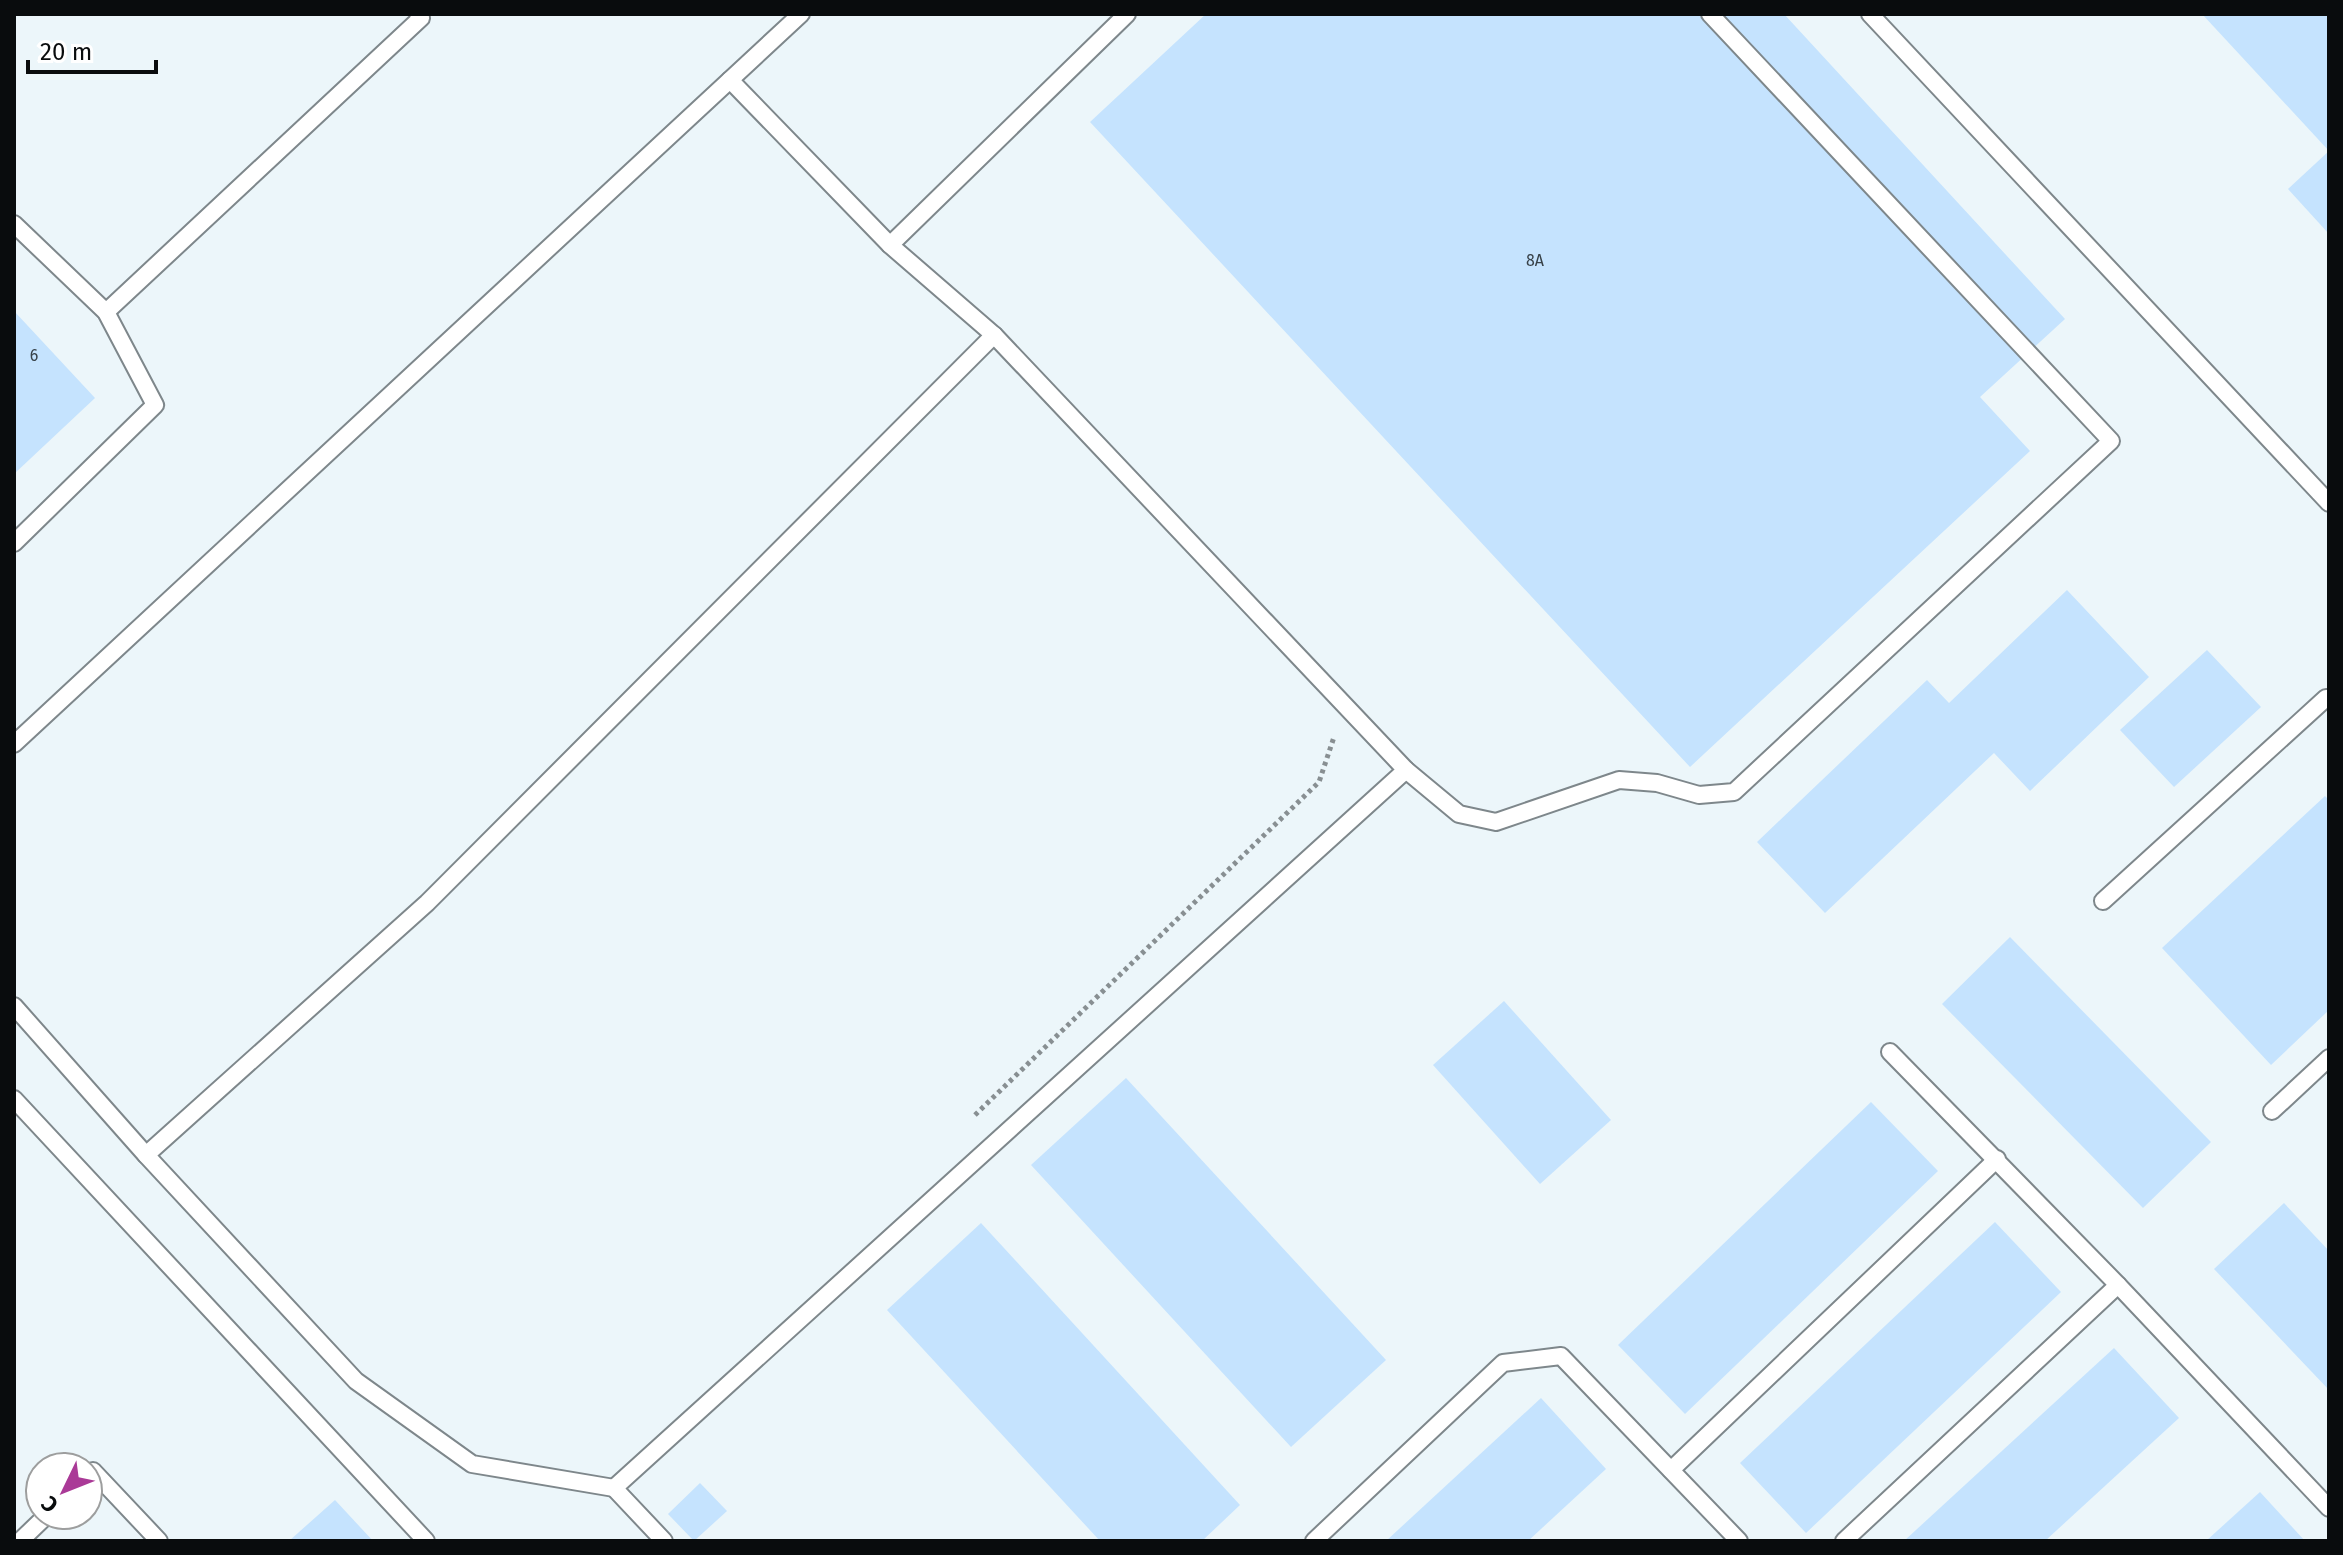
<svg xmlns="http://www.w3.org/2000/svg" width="2343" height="1555" viewBox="0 0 2343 1555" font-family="'Fira Sans',sans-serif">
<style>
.building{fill:#c5e3fe}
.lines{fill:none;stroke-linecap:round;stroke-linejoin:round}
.service-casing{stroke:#7e878b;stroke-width:20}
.path{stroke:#888f92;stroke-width:5;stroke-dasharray:4 4;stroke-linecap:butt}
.service{stroke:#fff;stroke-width:16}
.labels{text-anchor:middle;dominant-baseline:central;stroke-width:7;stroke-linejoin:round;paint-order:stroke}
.number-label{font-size:16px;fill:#384249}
</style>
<rect width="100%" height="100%" fill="#ecf6fa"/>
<g class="building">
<polygon points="1206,14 1784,14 2065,319 1980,397 2030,451 1690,767 1090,122"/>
<polygon points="2202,14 2329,14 2329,151"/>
<polygon points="2329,151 2329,234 2288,189"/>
<polygon points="14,311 95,398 14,474"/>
<polygon points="2067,590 2149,677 2030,791 1994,753 1825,913 1757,842 1927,680 1949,703"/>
<polygon points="2207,650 2261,707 2174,787 2120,730"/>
<polygon points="2325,796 2329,800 2329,1010 2271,1065 2162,948"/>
<polygon points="2010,937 2211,1142 2143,1208 1942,1004"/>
<polygon points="1504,1001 1611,1120 1540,1184 1433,1065"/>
<polygon points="1126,1078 1386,1360 1291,1447 1031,1165"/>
<polygon points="1871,1102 1938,1171 1685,1414 1618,1345"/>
<polygon points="2284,1203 2329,1251 2329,1390 2214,1269"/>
<polygon points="1995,1222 2061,1292 1806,1533 1740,1463"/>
<polygon points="981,1223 1240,1505 1202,1541 1100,1541 887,1310"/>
<polygon points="2114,1348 2179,1418 2045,1541 1904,1541"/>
<polygon points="1541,1398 1606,1469 1528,1541 1386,1541"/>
<polygon points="700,1483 727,1511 694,1541 668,1514"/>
<polygon points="2260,1492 2305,1541 2206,1541"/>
<polygon points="335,1500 373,1541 289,1541"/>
</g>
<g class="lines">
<g class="service-casing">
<g id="service">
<polyline points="1870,14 2329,503"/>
<polyline points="14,224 106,312 155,405 14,543"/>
<polyline points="890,245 1127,14"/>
<polyline points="106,312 421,18 418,14"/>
<polyline points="14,744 801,14"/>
<polyline points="1406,770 1459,814 1496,822 1619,780 1657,783 1699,795 1734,792 2111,441 1710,14"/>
<polyline points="2103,901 2326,698 2329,698"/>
<polyline points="14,1006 146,1155 356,1381 472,1464 614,1488"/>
<polyline points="1890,1052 2118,1285 2329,1508"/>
<polyline points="14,1099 426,1541"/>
<polyline points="2272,1111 2329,1058"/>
<polyline points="146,1155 427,903 994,335"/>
<polyline points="1671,1470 1997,1159"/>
<polyline points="88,1476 93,1471 159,1541"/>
<polyline points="20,1541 47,1515"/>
<polyline points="664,1541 614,1488 1406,770 994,335 890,245 730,80"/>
<polyline points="1314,1541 1503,1363 1561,1356 1739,1541"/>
<polyline points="1844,1541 2118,1285"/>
</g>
</g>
<polyline class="path" points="975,1115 1319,782 1334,737"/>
<use href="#service" class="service"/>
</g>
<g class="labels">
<g class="number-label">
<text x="1535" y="260">8А</text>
<text x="34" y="355">6</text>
</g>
</g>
<rect width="2343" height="1555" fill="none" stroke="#090c0d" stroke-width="32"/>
<g transform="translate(64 1491) rotate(227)"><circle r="38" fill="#ffffff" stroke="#9d9e9e" stroke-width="2"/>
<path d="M0-6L14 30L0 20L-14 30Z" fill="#aa3a97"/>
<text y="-12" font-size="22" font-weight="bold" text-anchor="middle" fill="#090c0d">С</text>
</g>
<path d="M28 60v12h128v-12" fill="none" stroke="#090c0d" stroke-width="4"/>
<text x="40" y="60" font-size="24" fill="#090c0d" stroke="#ffffff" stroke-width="6" paint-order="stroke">20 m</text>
</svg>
